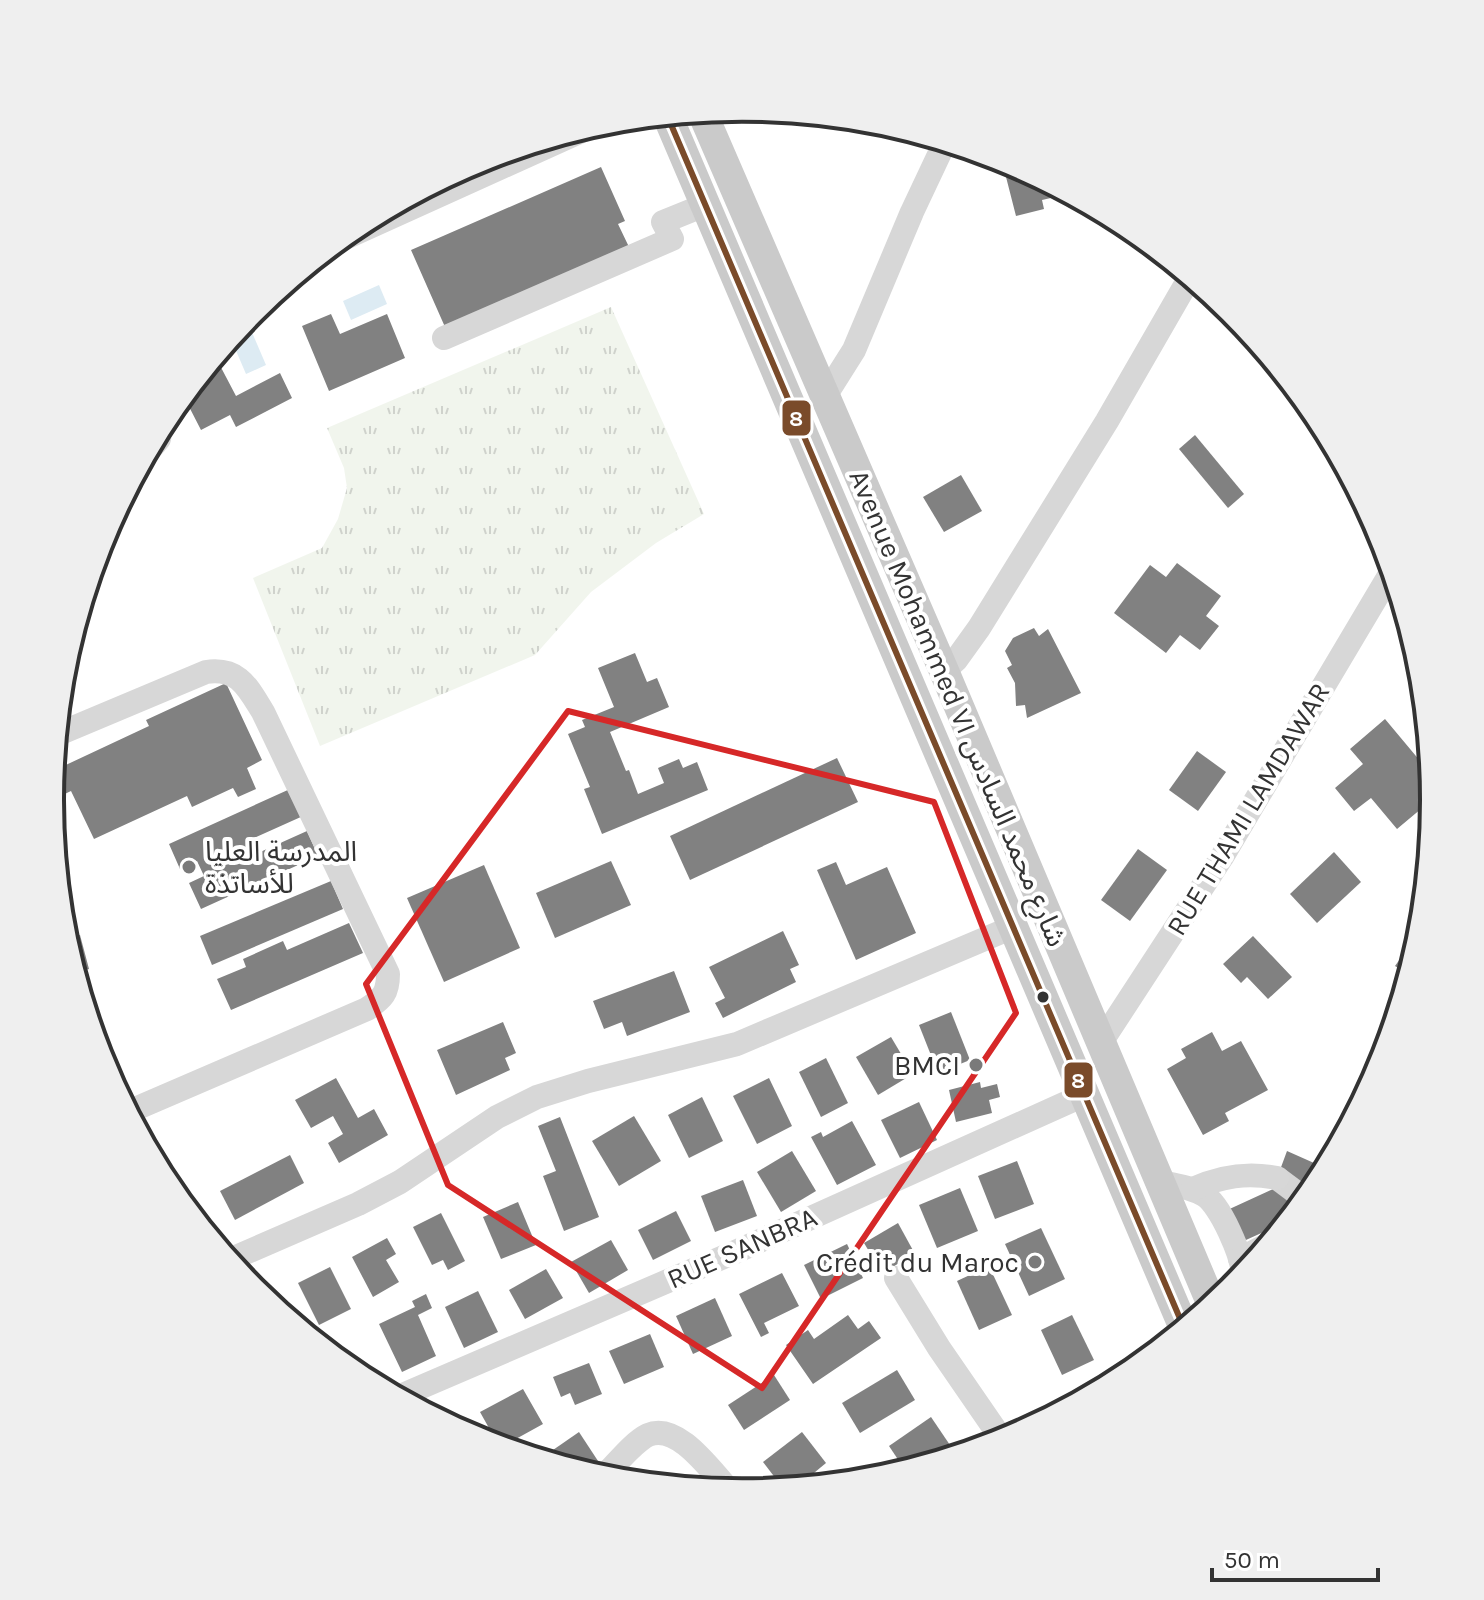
<svg xmlns="http://www.w3.org/2000/svg" width="1484" height="1600" viewBox="0 0 1484 1600" font-family="Karla,'Noto Sans Arabic',sans-serif">
<style>
.grass{fill:url(#grass-tufts)}
.water{fill:#ddebf3}
.building{fill:#818181}
.lines{fill:none;stroke-linecap:round;stroke-linejoin:round}
.minor-tunnel{stroke:#d6d6d6;stroke-width:24;stroke-dasharray:24 12;stroke-linecap:butt}
.minor{stroke:#d7d7d7;stroke-width:24}
.major{stroke:#cacaca;stroke-width:30}
.bus-1-casing{stroke:#fff;stroke-width:12}
.bus-1{stroke:#7a4b2a;stroke-width:6}
.marked{fill:none;stroke:#d62828;stroke-width:6;stroke-linejoin:round}
.poi-dot{fill:#7a7a7a;stroke:#fff;stroke-width:3}
.bus-dot{fill:#333;stroke:#fff;stroke-width:3}
.labels{text-anchor:middle;dominant-baseline:central;stroke-width:8;stroke-linejoin:round;paint-order:stroke}
.street-label{font-size:28px;fill:#333;stroke:#fff}
.poi-label{font-size:28px;fill:#333;stroke:#fff;text-anchor:end}
.rim{fill:none;stroke:#333;stroke-width:4}
.line-badge{stroke:#fff;stroke-width:3}
.badge-label{font-size:22px;text-anchor:middle;font-weight:bold;fill:#fff}
</style>
<defs>
<pattern id="grass-tufts" width="24" height="20" patternUnits="userSpaceOnUse" patternTransform="scale(2)"><rect width="24" height="20" fill="#f1f5ed"/><path d="M3 7l-1-3M5 7V3M7 7l1-3M15 17l-1-3M17 17v-4M19 17l1-3" fill="none" stroke="#cfd2cc"/></pattern>
</defs>
<rect width="100%" height="100%" fill="#fff"/>
<polygon class="grass" points="611,307 704,514 656,543 591,592 535,655 320,746 253,578 322,548 338,519 347,488 344,468 327,428"/>
<g class="water">
<polygon points="379,285 387,304 351,320 343,301"/>
<polygon points="251,330 266,365 246,374 231,339"/>
</g>
<g class="building">
<polygon points="601,167 625,221 618,224 629,247 445,327 411,250"/>
<polygon points="1022,169 1063,191 1064,195 1042,200 1044,209 1016,216 1005,173"/>
<polygon points="331,314 340,334 387,314 405,358 329,391 302,326"/>
<polygon points="215,356 236,396 280,373 292,398 236,427 230,415 201,430 183,395"/>
<polygon points="1195,435 1244,494 1228,508 1179,449"/>
<polygon points="961,475 982,511 944,532 923,497"/>
<polygon points="1177,563 1221,596 1206,616 1219,626 1200,650 1180,635 1166,653 1114,613 1150,565 1166,577"/>
<polygon points="1034,628 1039,636 1048,629 1081,693 1027,718 1025,705 1016,706 1015,683 1007,668 1012,665 1005,651 1013,638"/>
<polygon points="635,653 647,682 657,678 669,707 610,732 626,771 629,770 638,794 664,783 658,768 679,759 683,768 697,762 708,790 602,834 584,789 590,787 568,734 585,727 582,720 614,707 598,668"/>
<polygon points="226,683 262,760 247,768 256,789 238,797 233,788 192,807 187,796 94,839 71,791 50,801 53,771 149,726 146,720"/>
<polygon points="1385,719 1431,774 1434,798 1397,829 1371,798 1354,811 1335,788 1363,764 1350,749"/>
<polygon points="1197,751 1226,772 1198,811 1169,790"/>
<polygon points="837,758 858,802 690,880 670,836"/>
<polygon points="290,789 303,816 252,839 258,853 307,831 318,856 201,909 189,883 204,876 197,861 180,869 169,844"/>
<polygon points="1138,849 1167,870 1130,921 1101,900"/>
<polygon points="1334,852 1361,882 1317,923 1290,894"/>
<polygon points="611,861 631,905 555,938 536,893"/>
<polygon points="836,862 846,885 887,867 916,933 856,960 817,870"/>
<polygon points="484,865 520,948 444,982 407,898"/>
<polygon points="331,881 343,909 212,965 200,936"/>
<polygon points="349,923 363,953 231,1010 217,979 246,967 243,959 283,941 287,950"/>
<polygon points="783,931 799,965 790,969 796,982 723,1018 715,1003 725,998 709,967"/>
<polygon points="80,935 89,969 75,973 65,939"/>
<polygon points="1253,936 1292,977 1268,999 1247,977 1241,983 1223,964"/>
<polygon points="1412,942 1417,946 1409,975 1395,966"/>
<polygon points="674,971 690,1012 627,1036 622,1022 604,1029 593,1001"/>
<polygon points="80,978 95,1013 88,1017 77,980"/>
<polygon points="951,1012 970,1060 938,1073 919,1025"/>
<polygon points="503,1022 516,1053 505,1058 510,1070 456,1095 437,1050"/>
<polygon points="1212,1032 1222,1051 1241,1041 1268,1090 1225,1113 1229,1121 1203,1135 1167,1069 1186,1058 1181,1049"/>
<polygon points="891,1037 913,1074 878,1095 856,1057"/>
<polygon points="826,1058 848,1103 821,1117 799,1072"/>
<polygon points="336,1078 358,1118 374,1109 388,1135 339,1163 328,1143 343,1134 333,1116 311,1128 295,1100"/>
<polygon points="769,1078 792,1126 757,1144 733,1096"/>
<polygon points="980,1082 981,1088 997,1084 1000,1097 989,1100 992,1113 956,1122 949,1090"/>
<polygon points="702,1097 723,1141 689,1158 668,1115"/>
<polygon points="919,1102 937,1140 900,1158 881,1120"/>
<polygon points="634,1116 661,1161 619,1186 592,1141"/>
<polygon points="560,1117 599,1217 564,1231 543,1176 556,1171 538,1126"/>
<polygon points="852,1121 876,1165 837,1185 811,1137 821,1132 823,1137"/>
<polygon points="792,1151 816,1191 781,1212 757,1172"/>
<polygon points="1287,1151 1323,1167 1314,1189 1286,1222 1237,1244 1223,1212 1273,1189"/>
<polygon points="290,1155 304,1183 235,1220 220,1191"/>
<polygon points="1017,1161 1034,1204 995,1219 978,1176"/>
<polygon points="743,1180 757,1216 715,1232 701,1196"/>
<polygon points="960,1188 978,1231 937,1248 919,1205"/>
<polygon points="518,1202 536,1245 501,1259 483,1217"/>
<polygon points="676,1211 691,1241 653,1260 638,1230"/>
<polygon points="441,1213 465,1261 448,1270 443,1260 432,1265 413,1227"/>
<polygon points="898,1223 915,1254 882,1273 864,1243"/>
<polygon points="1041,1228 1065,1279 1029,1296 1005,1244"/>
<polygon points="387,1238 396,1254 386,1260 399,1282 373,1297 352,1257"/>
<polygon points="611,1240 628,1270 589,1293 571,1262"/>
<polygon points="847,1244 863,1278 821,1299 804,1265"/>
<polygon points="989,1266 1012,1315 979,1330 957,1281"/>
<polygon points="330,1267 351,1309 319,1325 298,1283"/>
<polygon points="546,1269 563,1298 525,1319 509,1290"/>
<polygon points="782,1273 799,1306 764,1323 769,1333 761,1337 739,1294"/>
<polygon points="478,1291 498,1332 464,1348 445,1307"/>
<polygon points="426,1294 432,1308 418,1315 436,1356 402,1372 379,1324 415,1307 412,1301"/>
<polygon points="715,1298 732,1336 693,1354 676,1316"/>
<polygon points="848,1315 858,1329 869,1321 881,1338 813,1384 786,1345 808,1330 814,1339"/>
<polygon points="1072,1315 1094,1360 1062,1375 1041,1330"/>
<polygon points="650,1334 664,1367 624,1384 609,1351"/>
<polygon points="350,1351 359,1376 335,1357"/>
<polygon points="589,1363 602,1394 575,1405 570,1393 561,1397 553,1377"/>
<polygon points="897,1370 915,1400 860,1433 842,1403"/>
<polygon points="774,1375 790,1400 744,1430 728,1405"/>
<polygon points="523,1389 543,1424 514,1440 516,1443 507,1448 499,1446 480,1412"/>
<polygon points="457,1415 470,1436 445,1422"/>
<polygon points="931,1417 954,1451 943,1459 905,1470 889,1446"/>
<polygon points="579,1432 598,1461 583,1471 540,1459"/>
<polygon points="802,1432 826,1463 797,1487 783,1488 763,1462"/>
</g>
<g class="lines">
<polyline class="minor-tunnel" points="1277,1178 1305,1199"/>
<g class="minor">
<polyline points="336,242 597,124"/>
<polyline points="444,338 672,239 663,222 705,205"/>
<polyline points="825,396 854,350 912,212 945,142"/>
<polyline points="146,454 159,439 161,426"/>
<polyline points="944,671 956,660 979,628 1107,421 1190,277"/>
<path d="M 56,735 L 206,672 C 239,667 248,688 263,712 L 388,974 C 388,993 383,998 367,1009 L 128,1112"/>
<polyline points="1100,1044 1222,857 1392,571"/>
<path d="M 1160,1182 C 1175,1185 1191,1187 1204,1195 C 1220,1204 1243,1257 1243,1276"/>
<path d="M 1193,1189 C 1221,1176 1247,1172 1277,1178"/>
<polyline points="1240,1259 1269,1244"/>
<polyline points="229,1260 358,1204 400,1182 497,1117 537,1097 588,1081 737,1044 1013,927"/>
<polyline points="896,1278 939,1348 1003,1441"/>
<polyline points="398,1397 733,1253 1084,1095"/>
<path d="M 603,1477 C 616,1465 632,1443 648,1435 C 678,1422 711,1471 730,1491"/>
</g>
<g class="major">
<polyline points="702,112 944,671 1212,1305"/>
<polyline points="667,115 1184,1328"/>
</g>
<g class="bus-1-casing">
<polyline id="bus-1" points="667,115 1184,1328"/>
</g>
<use href="#bus-1" class="bus-1"/>
</g>
<path class="marked" d="M 568,711 L 934,802 L 1016,1013 L 762,1388 L 448,1185 L 366,984 Z"/>
<g class="poi-dot">
<circle cx="189" cy="867" r="8"/>
<circle cx="976" cy="1065" r="8"/>
<circle cx="1035" cy="1262" r="8"/>
</g>
<circle class="bus-dot" cx="1043" cy="997" r="7"/>
<g class="labels">
<g class="street-label">
<text transform="translate(958 708) rotate(67)">Avenue Mohammed VI شارع محمد السادس</text>
<text transform="translate(1248 809) rotate(-59)">RUE THAMI LAMDAWAR</text>
<text transform="translate(742 1248) rotate(-24)">RUE SANBRA</text>
</g>
<g class="poi-label">
<text x="205" y="851" text-anchor="start">المدرسة العليا<tspan x="205" dy="32">للأساتذة</tspan></text>
<text x="960" y="1065">BMCI</text>
<text x="1019" y="1262">Crédit du Maroc</text>
</g>
</g>
<path d="M0 0H1484V1600H0ZM64 800a678 678 0 1 1 1356 0a678 678 0 1 1-1356 0Z" fill="#efefef" fill-rule="evenodd"/>
<path class="rim" d="M64 800a678 678 0 1 1 1356 0a678 678 0 1 1-1356 0Z"/>
<g class="line-badge">
<rect x="781" y="399" width="31" height="38" rx="8" fill="#7a4b2a"/>
<rect x="1063" y="1061" width="31" height="38" rx="8" fill="#7a4b2a"/>
</g>
<g class="badge-label">
<text x="796" y="426">8</text>
<text x="1078" y="1088">8</text>
</g>
<path d="M1212 1568v12h166v-12" fill="none" stroke="#333333" stroke-width="4"/>
<text x="1224" y="1568" font-size="24" fill="#333333" stroke="#ffffff" stroke-width="6" paint-order="stroke">50 m</text>
</svg>
